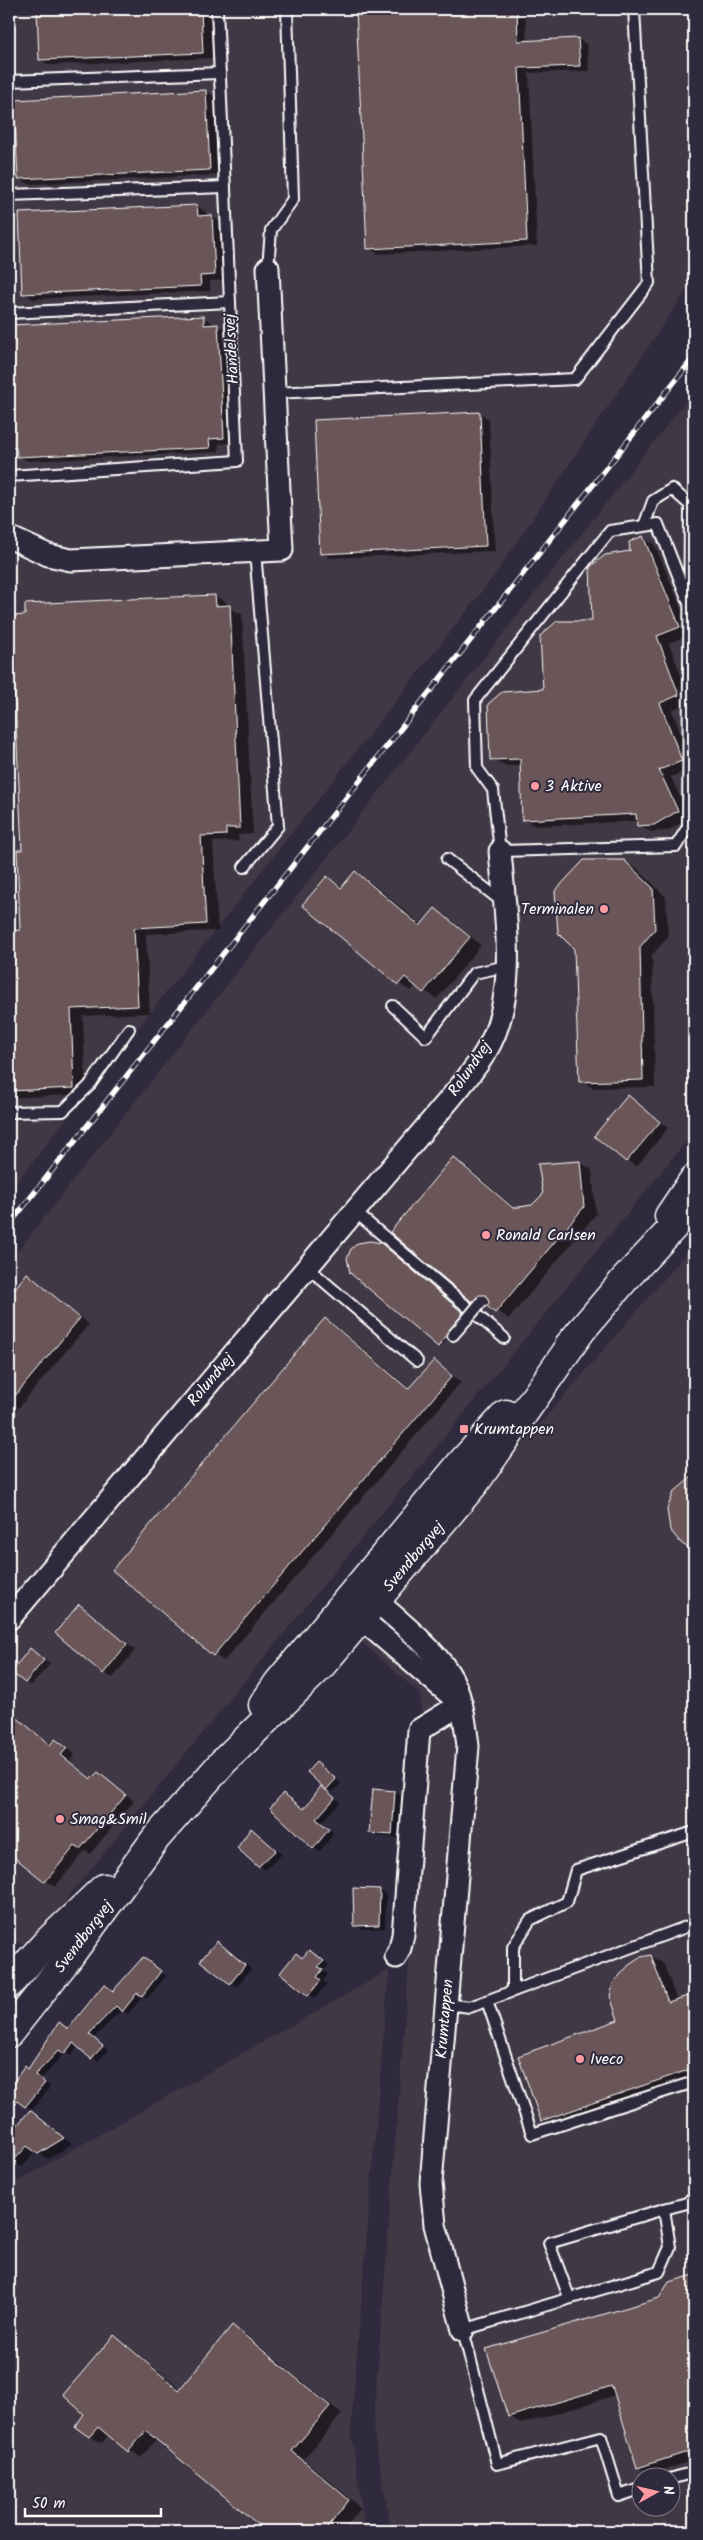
<svg xmlns="http://www.w3.org/2000/svg" width="703" height="2540" viewBox="0 0 703 2540" font-family="Kalam,sans-serif">
<style>
.built{fill:#413745;fill-rule:evenodd}
.shadow{fill:#0007;fill-rule:evenodd}
.building{fill:#6a5558;stroke:#fff}
.lines{fill:none;stroke-linecap:round;stroke-linejoin:round}
.lane-casing{stroke:#fff;stroke-width:14}
.street-casing{stroke:#fff;stroke-width:25}
.secondary-casing{stroke:#fff;stroke-width:31}
.lane{stroke:#2f2a3d;stroke-width:10}
.street{stroke:#2f2a3d;stroke-width:21}
.secondary{stroke:#2f2a3d;stroke-width:28}
.rail-casing{stroke:#fff;stroke-width:5.5}
.rail{stroke:#2f2a3d;stroke-width:4;stroke-dasharray:11;stroke-linecap:butt}
.lane-bridge-casing{stroke:#fff;stroke-width:14;stroke-linecap:butt}
.lane-bridge{stroke:#2f2a3d;stroke-width:10}
.poi-dot{fill:#ff9aa2;stroke:#2f2a3d;stroke-width:2}
.labels{text-anchor:middle;dominant-baseline:central;stroke-width:4;stroke-linejoin:round;paint-order:stroke}
.street-label{font-size:16px;fill:#fff;stroke:#2f2a3d}
.poi-label{font-size:16px;fill:#fff;stroke:#2f2a3d;text-anchor:start}
</style>
<rect width="100%" height="100%" fill="#2f2a3d"/>
<filter id="ink" filterUnits="userSpaceOnUse"><feTurbulence type="fractalNoise" baseFrequency=".02" numOctaves="2"/><feDisplacementMap in="SourceGraphic" scale="10" xChannelSelector="R" yChannelSelector="G"/><feConvolveMatrix kernelMatrix="1 2 1 2 8 2 1 2 1" color-interpolation-filters="sRGB"/></filter>
<g filter="url(#ink)">
<g class="built">
<polygon points="9,9 694,9 694,279 492,579 9,1192"/>
<polygon points="694,391 694,956 690,985 694,999 694,1132 29,1945 9,1941 9,1262"/>
<path d="M 694,1244 L 694,2531 L 391,2531 L 373,2428 L 425,1757 L 420,1694 L 357,1638 ZM 640,2478 L 670,2478 L 670,2508 L 640,2508 Z"/>
<polygon points="389,1970 351,2428 365,2531 9,2531 9,2186"/>
</g>
<g class="shadow">
<polygon points="38,9 210,9 213,58 50,65 40,60"/>
<polygon points="358,9 525,9 527,42 578,39 587,45 589,71 529,73 537,246 378,254 369,248"/>
<polygon points="206,91 215,96 219,175 29,184 19,179"/>
<polygon points="197,206 206,212 207,217 212,217 221,222 224,280 210,281 210,291 33,299 23,293"/>
<polygon points="203,317 213,323 213,325 218,325 227,331 233,443 219,444 219,452 28,461 18,456 18,453 9,450 9,335"/>
<polygon points="480,413 489,419 495,551 331,558 321,553"/>
<polygon points="643,538 655,545 692,634 669,643 691,702 672,710 693,768 671,777 690,818 667,831 651,832 638,825 638,821 535,826 523,819 521,766 504,766 491,759 593,622 632,552"/>
<polygon points="215,596 227,603 228,607 242,614 253,834 238,835 239,841 213,842 218,931 146,934 150,1013 83,1016 86,1094 9,1098 9,932 22,931 23,851"/>
<polygon points="624,861 637,868 666,897 668,937 652,955 655,1087 593,1088 581,1081"/>
<polygon points="355,872 368,880 422,925 435,910 448,917 481,945 437,999 416,985 411,991 399,984 327,878 343,887"/>
<polygon points="628,1097 668,1128 636,1167 596,1135"/>
<path d="M 453,1159 L 466,1166 L 516,1209 L 533,1207 L 580,1162 L 592,1170 L 596,1214 L 509,1319 L 488,1305 L 485,1308 L 473,1301 ZM 474,1291 L 489,1299 L 489,1302 L 473,1293 Z"/>
<polygon points="383,1247 465,1315 441,1347 438,1346"/>
<polygon points="28,1275 89,1324 9,1419 9,1298"/>
<polygon points="326,1320 335,1325 410,1389 434,1361 461,1382 224,1661 214,1655 114,1570"/>
<polygon points="694,1452 694,1550 681,1542 688,1481"/>
<polygon points="79,1606 135,1650 113,1678 104,1673"/>
<polygon points="36,1654 50,1664 31,1686 25,1682"/>
<polygon points="13,1716 52,1745 56,1741 75,1754 70,1761 93,1780 98,1773 134,1801 90,1854 85,1851 55,1887 9,1852 9,1720"/>
<polygon points="316,1763 341,1783 333,1792 327,1789"/>
<polygon points="327,1791 340,1802 321,1823 334,1833 320,1851 314,1848 283,1794 305,1810"/>
<polygon points="395,1792 401,1796 398,1838 377,1836 371,1832"/>
<polygon points="252,1830 282,1854 265,1870 239,1847"/>
<polygon points="379,1890 386,1894 385,1928 362,1929 355,1925"/>
<polygon points="223,1947 251,1969 237,1986 231,1983"/>
<polygon points="316,1955 329,1965 323,1971 328,1974 323,1981 327,1984 315,1998 309,1995"/>
<polygon points="651,1956 664,1964 677,2001 694,1995 694,2080 555,2128 542,2121 619,2021"/>
<polygon points="149,1962 166,1976 148,1998 143,1996 128,2014 121,2010 94,2038 108,2050 98,2061 79,2046 71,2056 65,2053 41,2079 50,2087 32,2110 9,2093 9,2090 25,2068 29,2070 69,2030"/>
<polygon points="31,2112 72,2144 48,2159 36,2151 22,2167 13,2162 9,2168 9,2133 11,2134"/>
<polygon points="694,2277 694,2460 651,2474 638,2467 616,2395 522,2424 509,2416 660,2299 670,2283"/>
<polygon points="233,2326 245,2334 342,2414 304,2459 361,2508 343,2531 268,2531 157,2439 141,2458 109,2435 102,2443 89,2436 86,2414 114,2337 126,2344 181,2389"/>
</g>
<g class="building">
<polygon points="37,9 201,9 203,53 39,60"/>
<polygon points="356,9 517,9 518,41 578,38 580,66 519,68 527,241 367,249"/>
<polygon points="206,90 210,170 18,179 14,100"/>
<polygon points="197,205 198,216 212,215 215,275 200,276 201,286 22,294 19,213"/>
<polygon points="204,316 204,325 218,324 224,438 209,439 210,448 17,457 16,448 9,448 11,325"/>
<polygon points="480,412 486,546 320,554 314,420"/>
<polygon points="643,536 680,627 657,636 679,695 660,703 682,761 659,770 678,811 654,825 637,826 636,814 522,820 520,759 490,760 488,704 502,692 543,689 540,636 557,621 592,621 590,567 605,555 630,551 629,542"/>
<polygon points="215,595 216,606 230,605 240,828 226,828 226,835 201,836 206,924 134,928 138,1006 71,1009 74,1088 9,1091 9,931 20,930 17,850 22,850 11,616 25,615 25,604"/>
<polygon points="584,860 624,860 653,888 655,929 640,947 643,1080 579,1082 574,949 558,933 555,891"/>
<polygon points="355,871 420,926 435,908 470,937 423,993 405,977 398,985 302,905 327,876 341,888"/>
<polygon points="628,1095 660,1122 626,1162 594,1136"/>
<polygon points="453,1157 513,1208 532,1205 543,1194 538,1164 580,1161 584,1207 495,1313 487,1306 489,1302 486,1295 479,1295 472,1302 390,1232"/>
<polygon points="370,1241 381,1243 463,1313 438,1347 350,1273 347,1258 351,1249 358,1243"/>
<polygon points="27,1273 80,1318 9,1403 9,1296"/>
<polygon points="325,1318 408,1389 434,1360 452,1376 213,1656 112,1570"/>
<polygon points="694,1475 694,1552 681,1543 670,1530 667,1509 674,1492"/>
<polygon points="79,1604 127,1644 103,1674 55,1633"/>
<polygon points="30,1648 44,1660 25,1683 11,1672"/>
<polygon points="9,1711 50,1745 55,1739 67,1748 61,1755 91,1779 98,1772 126,1795 80,1849 75,1846 45,1882 9,1853"/>
<polygon points="316,1762 336,1779 326,1790 307,1772"/>
<polygon points="321,1786 335,1798 316,1819 329,1829 313,1849 270,1808 283,1793 304,1809"/>
<polygon points="373,1789 395,1791 392,1835 369,1833"/>
<polygon points="251,1828 276,1850 258,1867 237,1848"/>
<polygon points="353,1888 380,1889 379,1925 354,1926"/>
<polygon points="217,1941 245,1965 230,1984 200,1961"/>
<polygon points="309,1950 324,1961 318,1967 323,1969 317,1977 321,1980 308,1996 280,1973 296,1953 302,1958"/>
<polygon points="651,1955 668,2002 694,1994 694,2068 541,2121 518,2056 618,2020 610,1996 613,1983 629,1965 641,1957"/>
<polygon points="143,1957 161,1971 142,1996 137,1993 122,2012 116,2006 89,2034 103,2046 91,2059 73,2043 64,2054 59,2050 35,2075 45,2083 25,2107 9,2095 9,2088 25,2066 28,2069 59,2022 68,2029 104,1984 113,1991"/>
<polygon points="30,2110 64,2138 38,2154 27,2146 9,2166 9,2135"/>
<polygon points="694,2275 694,2450 637,2468 612,2386 508,2417 486,2349 659,2298 669,2282"/>
<polygon points="232,2325 330,2406 292,2451 349,2500 325,2531 266,2531 146,2431 128,2452 98,2427 89,2437 75,2427 84,2414 63,2395 114,2335 179,2390"/>
</g>
<g class="lines">
<g class="lane-casing">
<g id="lane">
<polyline points="9,81 220,73"/>
<polyline points="9,195 225,187"/>
<polyline points="268,268 271,230 293,199 287,9"/>
<polyline points="9,313 230,302"/>
<polyline points="273,393 575,379 649,283 634,9"/>
<polyline points="9,476 237,461 217,9"/>
<polyline points="644,526 653,501 672,489 690,505 688,827 676,846 500,851 493,790 477,768 475,700 610,531 658,524 690,606"/>
<polyline points="447,859 504,903"/>
<polyline points="244,867 278,826 255,551"/>
<polyline points="393,1006 426,1037 474,973 507,966"/>
<polyline points="9,1112 63,1111 89,1086 129,1029"/>
<polyline points="354,1211 504,1338"/>
<polyline points="307,1267 417,1361"/>
<polyline points="453,1335 467,1319"/>
<polyline points="513,1991 513,1947 530,1920 567,1902 576,1870 694,1832"/>
<polyline points="487,2001 532,2134 694,2082"/>
<polyline points="446,2004 470,2007 694,1924"/>
<polyline points="664,2209 687,2203 694,2196"/>
<polyline points="569,2297 549,2243 664,2209 670,2247 659,2272 463,2330 497,2464 601,2437 619,2496 640,2489"/>
<polyline points="670,2479 694,2472"/>
</g>
</g>
<g class="street-casing">
<g id="street">
<polyline points="9,537 48,555 71,560 282,550 268,268"/>
<path d="M 365,1591 C 389,1613 431,1645 448,1672 C 462,1693 465,1721 468,1746 L 431,2183 L 435,2225 L 463,2330"/>
<polyline points="350,1609 460,1703"/>
<path d="M 9,1619 L 438,1113 C 454,1094 472,1074 485,1053 C 520,997 505,914 500,851"/>
<polyline points="396,1957 400,1948 403,1935 419,1730 461,1704"/>
</g>
</g>
<g class="secondary-casing">
<g id="secondary">
<polyline points="669,1216 694,1179"/>
<polyline points="569,1345 625,1279 694,1205"/>
<polyline points="263,1705 278,1683 462,1462 506,1414"/>
<polyline points="9,1984 47,1942 104,1888"/>
<polyline points="9,2033 66,1961 156,1838 223,1762 320,1667 475,1483 581,1331"/>
</g>
</g>
<use href="#lane" class="lane"/>
<use href="#street" class="street"/>
<use href="#secondary" class="secondary"/>
<g class="rail-casing">
<polyline id="rail" points="9,1225 694,357"/>
</g>
<use href="#rail" class="rail"/>
<g class="lane-bridge-casing">
<polyline id="lane-bridge" points="467,1319 482,1301"/>
</g>
<use href="#lane-bridge" class="lane-bridge"/>
</g>
</g>
<g class="poi-dot">
<circle cx="535" cy="786" r="5"/>
<circle cx="604" cy="909" r="5"/>
<circle cx="486" cy="1235" r="5"/>
<rect x="459" y="1424" width="10" height="10" rx="2.5"/>
<circle cx="60" cy="1819" r="5"/>
<circle cx="580" cy="2059" r="5"/>
</g>
<g class="labels">
<g class="street-label">
<text transform="translate(232 349) rotate(-93)">Handelsvej</text>
<text transform="translate(470 1069) rotate(-55)">Rolundvej</text>
<text transform="translate(211 1380) rotate(-50)">Rolundvej</text>
<text transform="translate(414 1557) rotate(-50)">Svendborgvej</text>
<text transform="translate(84 1937) rotate(-53)">Svendborgvej</text>
<text transform="translate(445 2019) rotate(-85)">Krumtappen</text>
</g>
<g class="poi-label">
<text x="545" y="786">3 Aktive</text>
<text x="594" y="909" text-anchor="end">Terminalen</text>
<text x="496" y="1235">Ronald Carlsen</text>
<text x="474" y="1429">Krumtappen</text>
<text x="70" y="1819">Smag&amp;Smil</text>
<text x="590" y="2059">Iveco</text>
</g>
</g>
<rect width="703" height="2540" fill="none" stroke="#2f2a3d" stroke-width="30"/>
<rect x="15" y="15" width="673" height="2510" fill="none" stroke="#fff" stroke-width="2" filter="url(#ink)"/>
<g transform="translate(656 2492) rotate(82)"><circle r="24" fill="#2f2a3d" stroke="#827f8b"/>
<path d="M0-4L9 19L0 12L-9 19Z" fill="#ff9aa2"/>
<text y="-8" font-size="14" font-weight="bold" text-anchor="middle" fill="#ffffff">N</text>
</g>
<path d="M25 2508v8h136v-8" fill="none" stroke="#ffffff" stroke-width="2.5"/>
<text x="32" y="2508" font-size="15" fill="#ffffff" stroke="#2f2a3d" stroke-width="4" paint-order="stroke">50 m</text>
</svg>
